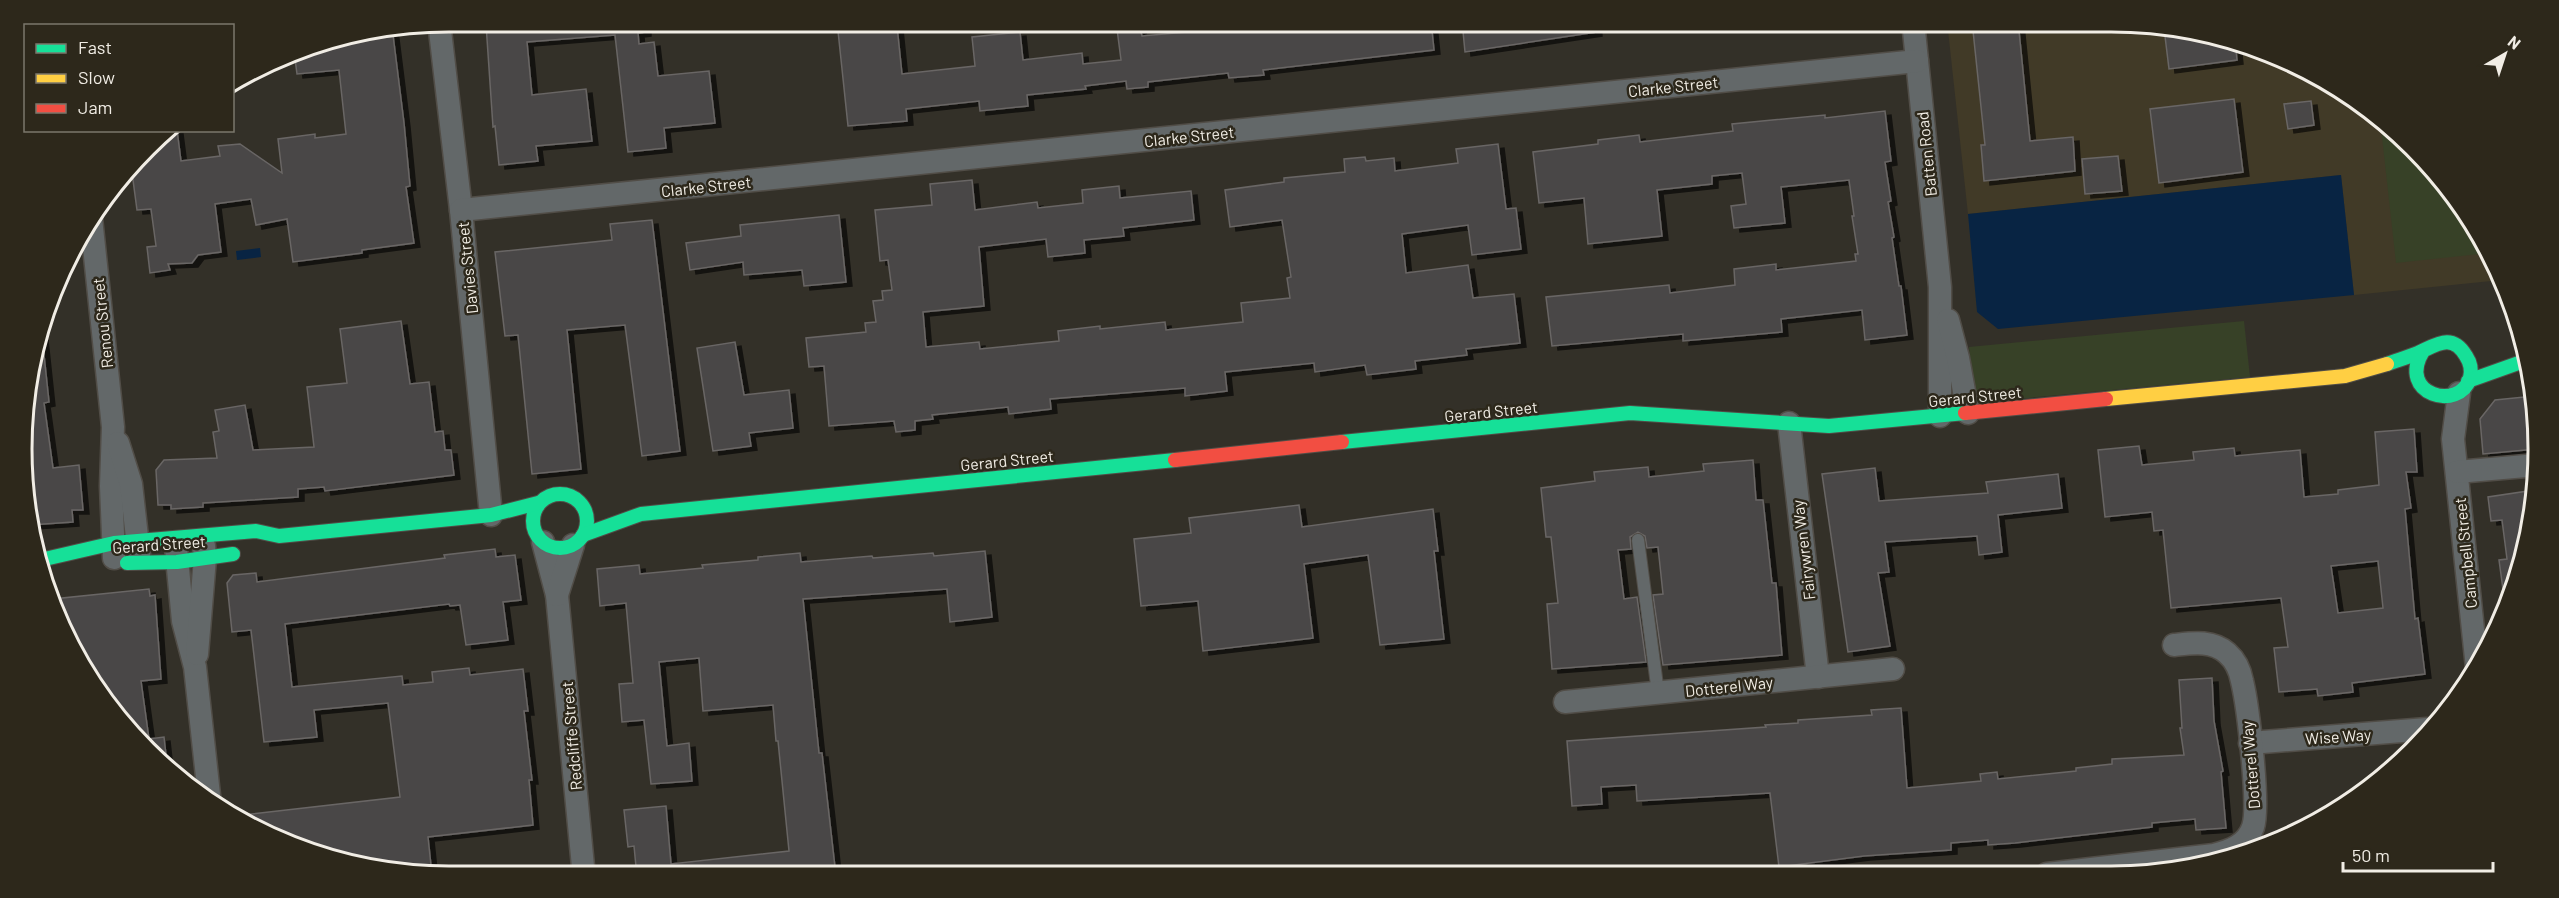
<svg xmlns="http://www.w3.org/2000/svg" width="2559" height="898" viewBox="0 0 2559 898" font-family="Barlow,sans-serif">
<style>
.built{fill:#413a27}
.green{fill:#374127}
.water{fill:#082443}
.building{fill:#4a4746;stroke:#696665;stroke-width:1.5;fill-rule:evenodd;filter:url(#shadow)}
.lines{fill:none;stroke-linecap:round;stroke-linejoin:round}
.lane-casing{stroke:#514d47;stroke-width:14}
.street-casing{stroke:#514d47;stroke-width:25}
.fast-casing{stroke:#514d47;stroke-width:16}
.slow-casing{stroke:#514d47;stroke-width:16}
.jam-casing{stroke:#514d47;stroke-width:16}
.lane{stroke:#636869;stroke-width:12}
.street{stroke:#636869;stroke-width:22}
.fast{stroke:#16e098;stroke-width:14}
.slow{stroke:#ffcf43;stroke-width:14}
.jam{stroke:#f24e42;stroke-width:14}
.labels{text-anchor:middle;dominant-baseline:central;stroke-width:5;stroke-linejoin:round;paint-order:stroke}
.street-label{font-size:16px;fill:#f1ede5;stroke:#2d281b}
.rim{fill:none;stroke:#f1ede5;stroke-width:3}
</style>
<defs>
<filter id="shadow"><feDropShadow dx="6" dy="4" stdDeviation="0" flood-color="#0009"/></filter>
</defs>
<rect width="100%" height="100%" fill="#333028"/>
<polygon class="built" points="1947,21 2110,21 2220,36 2299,65 2370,109 2432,167 2480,235 2501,280 2354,295 2341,175 1968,214"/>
<g class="green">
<polygon points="2380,119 2432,167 2480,235 2489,253 2396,263"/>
<polygon points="2244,321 2250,377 1975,403 1969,347"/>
</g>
<g class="water">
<polygon points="2341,175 2354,295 1998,329 1977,312 1968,214"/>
<polygon points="260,248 261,257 237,260 236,251"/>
</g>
<g class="building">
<polygon points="534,21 645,21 645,32 638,33 639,44 654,42 658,76 709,71 715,123 664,128 666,148 628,152 615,35 527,42 532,95 586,89 592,141 536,146 538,161 499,165 495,126 493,127 486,24"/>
<polygon points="1116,21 1138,21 1142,36 1267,25 1266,21 1288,21 1290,32 1394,21 1431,21 1434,50 1263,70 1264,75 1229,78 1228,73 1148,82 1148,87 1127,89 1126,81 1085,86 1086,89 1027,95 1028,106 980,111 979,101 906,109 907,121 848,126 838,31 897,26 902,74 975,66 972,37 1020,32 1023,60 1082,53 1083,64 1121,60"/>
<polygon points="1462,21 1595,21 1596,32 1465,52"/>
<polygon points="1972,21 2018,21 2030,141 2073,137 2075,171 1984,181 1981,145 1985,145"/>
<polygon points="392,27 404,123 410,186 406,187 414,243 362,250 362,253 293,262 287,219 256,225 251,199 215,204 221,252 198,255 192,263 168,264 170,270 150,273 147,247 156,246 151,209 137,210 131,165 164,130 177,130 181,161 220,156 218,146 240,144 282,173 278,139 315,134 315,138 346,134 339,70 297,74 294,51 366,29"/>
<polygon points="2164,28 2220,36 2235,41 2237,60 2169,69"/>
<polygon points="2234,99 2243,172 2159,183 2150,109"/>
<polygon points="2311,101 2314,125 2288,129 2284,104"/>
<polygon points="1885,111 1891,161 1885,162 1891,201 1888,202 1894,237 1892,238 1899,286 1901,286 1907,335 1865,340 1862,310 1781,319 1782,332 1683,341 1683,334 1552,346 1546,297 1669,285 1670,293 1735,285 1734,269 1776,264 1776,270 1856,261 1855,254 1858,254 1852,216 1854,216 1849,180 1781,187 1785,223 1734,228 1731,206 1746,204 1742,173 1712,176 1712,184 1657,190 1662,236 1588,244 1584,198 1539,203 1533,152 1598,144 1598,140 1639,135 1640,142 1733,131 1732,124 1825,115 1825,118"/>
<polygon points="1498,144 1506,209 1516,208 1521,249 1472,255 1468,225 1402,234 1406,273 1468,265 1473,298 1514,294 1520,343 1466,349 1467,355 1415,361 1416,369 1367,375 1365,365 1315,372 1314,363 1225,372 1227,391 1185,396 1185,388 1050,399 1051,409 1009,414 1008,407 932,415 933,419 915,421 915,430 896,432 894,421 829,426 824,366 809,367 806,338 866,332 865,323 876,322 873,301 883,300 882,291 892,290 888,260 880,261 875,210 932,205 930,184 972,180 975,210 1037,202 1038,208 1083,203 1082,190 1119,186 1120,198 1191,191 1194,220 1123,228 1124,236 1084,240 1085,253 1048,257 1046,239 979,247 984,306 923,312 926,347 979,342 980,349 1059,341 1058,331 1100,326 1100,329 1165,322 1166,330 1243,322 1241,303 1290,298 1287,278 1291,277 1282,220 1230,227 1225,190 1284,182 1284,178 1345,172 1344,159 1365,157 1366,161 1394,158 1395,171 1458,163 1456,149"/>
<polygon points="2118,156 2122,191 2085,194 2082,159"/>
<polygon points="839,215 846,282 804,286 802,270 744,275 743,262 690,270 686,243 741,236 740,225"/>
<polygon points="652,220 680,451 642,456 625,325 567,330 581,469 532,474 518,335 505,336 495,252 612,240 610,224"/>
<polygon points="401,321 410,384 429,382 435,432 443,431 445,450 451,450 454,475 325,491 324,487 298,489 298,497 203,503 203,507 171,509 171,505 158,505 156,470 164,460 217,458 213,432 219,431 215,410 245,405 253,450 314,447 307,387 347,383 340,329"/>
<polygon points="42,336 49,402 44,403 53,468 79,465 83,510 72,510 73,522 30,525 22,477 25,393"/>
<polygon points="735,342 744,395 789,390 793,428 749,433 751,446 713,451 697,348"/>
<polygon points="2534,396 2536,449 2483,454 2480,419 2495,400"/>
<path d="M 2414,429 L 2417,472 L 2406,472 L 2411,508 L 2405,509 L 2415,619 L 2418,618 L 2425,674 L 2352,683 L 2353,692 L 2318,696 L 2317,689 L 2279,692 L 2274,648 L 2288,647 L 2281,598 L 2171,608 L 2163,530 L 2154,531 L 2152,512 L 2105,517 L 2098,450 L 2139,446 L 2142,465 L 2194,460 L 2193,452 L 2234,448 L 2235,456 L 2300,450 L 2304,497 L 2338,494 L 2338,490 L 2379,485 L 2375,432 ZM 2378,561 L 2383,608 L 2338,613 L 2331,566 Z"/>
<polygon points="1753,460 1756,500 1763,500 1772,583 1776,583 1782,655 1663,665 1653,595 1663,594 1658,547 1647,548 1645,536 1638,532 1630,537 1631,549 1618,550 1624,599 1637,597 1646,662 1552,669 1547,604 1558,603 1551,537 1546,537 1541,488 1595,481 1594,472 1648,467 1649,477 1704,471 1703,464"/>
<polygon points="1875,468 1879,501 1988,493 1986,482 2058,474 2062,508 1998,515 2002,552 1979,555 1977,536 1885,542 1889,572 1878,573 1890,646 1848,652 1822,474"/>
<polygon points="2535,490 2523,559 2505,604 2499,560 2507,559 2502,520 2491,521 2488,497"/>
<polygon points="1299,505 1302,527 1433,509 1438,551 1434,551 1444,639 1380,645 1368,555 1304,564 1313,638 1203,651 1198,601 1141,606 1134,539 1191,533 1189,518"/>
<polygon points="495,549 496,557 515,555 521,600 503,602 508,640 466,645 460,605 450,606 449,604 285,624 292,687 402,676 403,685 433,682 432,672 469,668 470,675 523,669 528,711 524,711 532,780 529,780 533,825 428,837 432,875 339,862 331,859 331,853 320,854 235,816 400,797 388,703 314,710 317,737 264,742 251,630 232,632 227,583 233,575 256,573 257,582 445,558 444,555"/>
<polygon points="985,551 992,617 950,622 947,589 803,599 819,753 822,753 836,876 637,877 634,846 628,847 624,810 666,806 671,864 789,851 778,741 776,741 773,705 703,711 699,658 659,662 667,746 689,743 692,781 651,784 644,720 622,722 619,684 633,683 626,603 600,606 597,569 639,565 640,574 703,568 702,565 758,560 758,557 800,553 801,562 872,556 873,558 933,553 934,556"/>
<polygon points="149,589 150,596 155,595 161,679 141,681 149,739 164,737 166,755 153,757 93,687 53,599"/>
<polygon points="2212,678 2214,721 2223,771 2221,772 2226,828 2196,830 2195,819 2152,823 2152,827 2015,843 1988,845 1988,840 1951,843 1951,850 1864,856 1779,867 1770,793 1637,801 1636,785 1601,787 1602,804 1572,806 1567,741 1766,727 1765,725 1798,723 1798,720 1872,715 1871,710 1901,708 1907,788 1981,781 1980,774 1997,772 1998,779 2076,771 2076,768 2112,764 2112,759 2184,755 2180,728 2182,728 2179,680"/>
</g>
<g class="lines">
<g class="lane-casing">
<polyline id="lane" points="1638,540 1658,693"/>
</g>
<g class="street-casing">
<g id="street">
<polyline points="1913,21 1940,287 1940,416"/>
<polyline points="439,22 461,210 491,515"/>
<polyline points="461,210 1917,61"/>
<polyline points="91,218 113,427 111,486 114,558"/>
<polyline points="1948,320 1958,358 1968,413"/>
<polyline points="2459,393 2453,439 2477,668"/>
<polyline points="1789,423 1818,677"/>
<polyline points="118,443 131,484 139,555"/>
<polyline points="2457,472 2537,465"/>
<polyline points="543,542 557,595 584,877"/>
<polyline points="176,548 183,621 195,667 210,804"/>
<polyline points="557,595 573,545"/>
<polyline points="197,654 205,558 204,546"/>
<polyline points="1565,702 1893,669"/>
<polyline points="2250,743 2427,729"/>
<path d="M 2047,874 L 2214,855 C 2230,851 2247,845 2253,827 C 2260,806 2248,706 2242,681 C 2240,670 2235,660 2227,653 C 2212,640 2193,643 2174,645"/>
</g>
</g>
<g class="fast-casing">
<g id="fast">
<path d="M 2387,364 C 2398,360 2408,357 2418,353 C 2436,345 2452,332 2466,356 C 2470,362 2472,370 2470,378 C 2460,412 2396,395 2423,351"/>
<polyline points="2468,381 2527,360"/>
<polyline points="1342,442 1630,413 1829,426 1965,413"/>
<circle cx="560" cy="521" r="27"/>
<polyline points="583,535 641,514 1175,460"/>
<polyline points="36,561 114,543 256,531 279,536 491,515 538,503"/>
<polyline points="127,563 177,562 233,554"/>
</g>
</g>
<g class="slow-casing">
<polyline id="slow" points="2106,399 2345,376 2387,364"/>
</g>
<g class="jam-casing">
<g id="jam">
<polyline points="1965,413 2106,399"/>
<polyline points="1175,460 1342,442"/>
</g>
</g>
<use href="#lane" class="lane"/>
<use href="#street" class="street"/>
<use href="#fast" class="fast"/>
<use href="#slow" class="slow"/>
<use href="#jam" class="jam"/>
</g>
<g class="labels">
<g class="street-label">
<text transform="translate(1673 86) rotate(-6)">Clarke Street</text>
<text transform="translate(1189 136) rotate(-6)">Clarke Street</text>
<text transform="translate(1926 154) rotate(-96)">Batten Road</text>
<text transform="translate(706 186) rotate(-6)">Clarke Street</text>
<text transform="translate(467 268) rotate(-96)">Davies Street</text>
<text transform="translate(102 323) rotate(-96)">Renou Street</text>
<text transform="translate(1975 396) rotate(-6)">Gerard Street</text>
<text transform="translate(1491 411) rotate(-6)">Gerard Street</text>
<text transform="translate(1007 460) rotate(-6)">Gerard Street</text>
<text transform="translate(159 544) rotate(-4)">Gerard Street</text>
<text transform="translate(1803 550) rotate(-97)">Fairywren Way</text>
<text transform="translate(2465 553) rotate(-96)">Campbell Street</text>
<text transform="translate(1729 686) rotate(-6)">Dotterel Way</text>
<text transform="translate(571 736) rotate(-95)">Redcliffe Street</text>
<text transform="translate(2338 736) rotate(-4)">Wise Way</text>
<text transform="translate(2250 765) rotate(-95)">Dotterel Way</text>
</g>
</g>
<path d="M0 0H2559V898H0ZM449 32H2111A417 417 0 0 1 2528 449V449A417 417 0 0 1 2111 866H449A417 417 0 0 1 32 449V449A417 417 0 0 1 449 32Z" fill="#2d281b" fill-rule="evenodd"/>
<path class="rim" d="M449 32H2111A417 417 0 0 1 2528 449V449A417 417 0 0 1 2111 866H449A417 417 0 0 1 32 449V449A417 417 0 0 1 449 32Z"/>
<rect x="24" y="24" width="210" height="108" fill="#2d281b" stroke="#7b776c" stroke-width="1.5"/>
<rect x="36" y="44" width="30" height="9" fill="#16e098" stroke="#7b776c" stroke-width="1.5"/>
<text x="78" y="54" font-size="18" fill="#f1ede5">Fast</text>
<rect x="36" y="74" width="30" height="9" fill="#ffcf43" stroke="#7b776c" stroke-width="1.5"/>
<text x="78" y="84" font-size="18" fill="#f1ede5">Slow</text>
<rect x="36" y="104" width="30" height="9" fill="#f24e42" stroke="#7b776c" stroke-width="1.5"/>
<text x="78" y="114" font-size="18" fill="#f1ede5">Jam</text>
<g transform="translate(2505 54) rotate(39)" stroke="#2d281b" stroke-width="4.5" paint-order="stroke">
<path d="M0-4.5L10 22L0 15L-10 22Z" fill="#f1ede5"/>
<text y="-9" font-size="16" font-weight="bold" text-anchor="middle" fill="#f1ede5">N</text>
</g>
<path d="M2343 862v9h150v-9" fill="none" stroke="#f1ede5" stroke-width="3"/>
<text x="2352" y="862" font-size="18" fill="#f1ede5" stroke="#2d281b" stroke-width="4.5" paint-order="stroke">50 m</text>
</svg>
